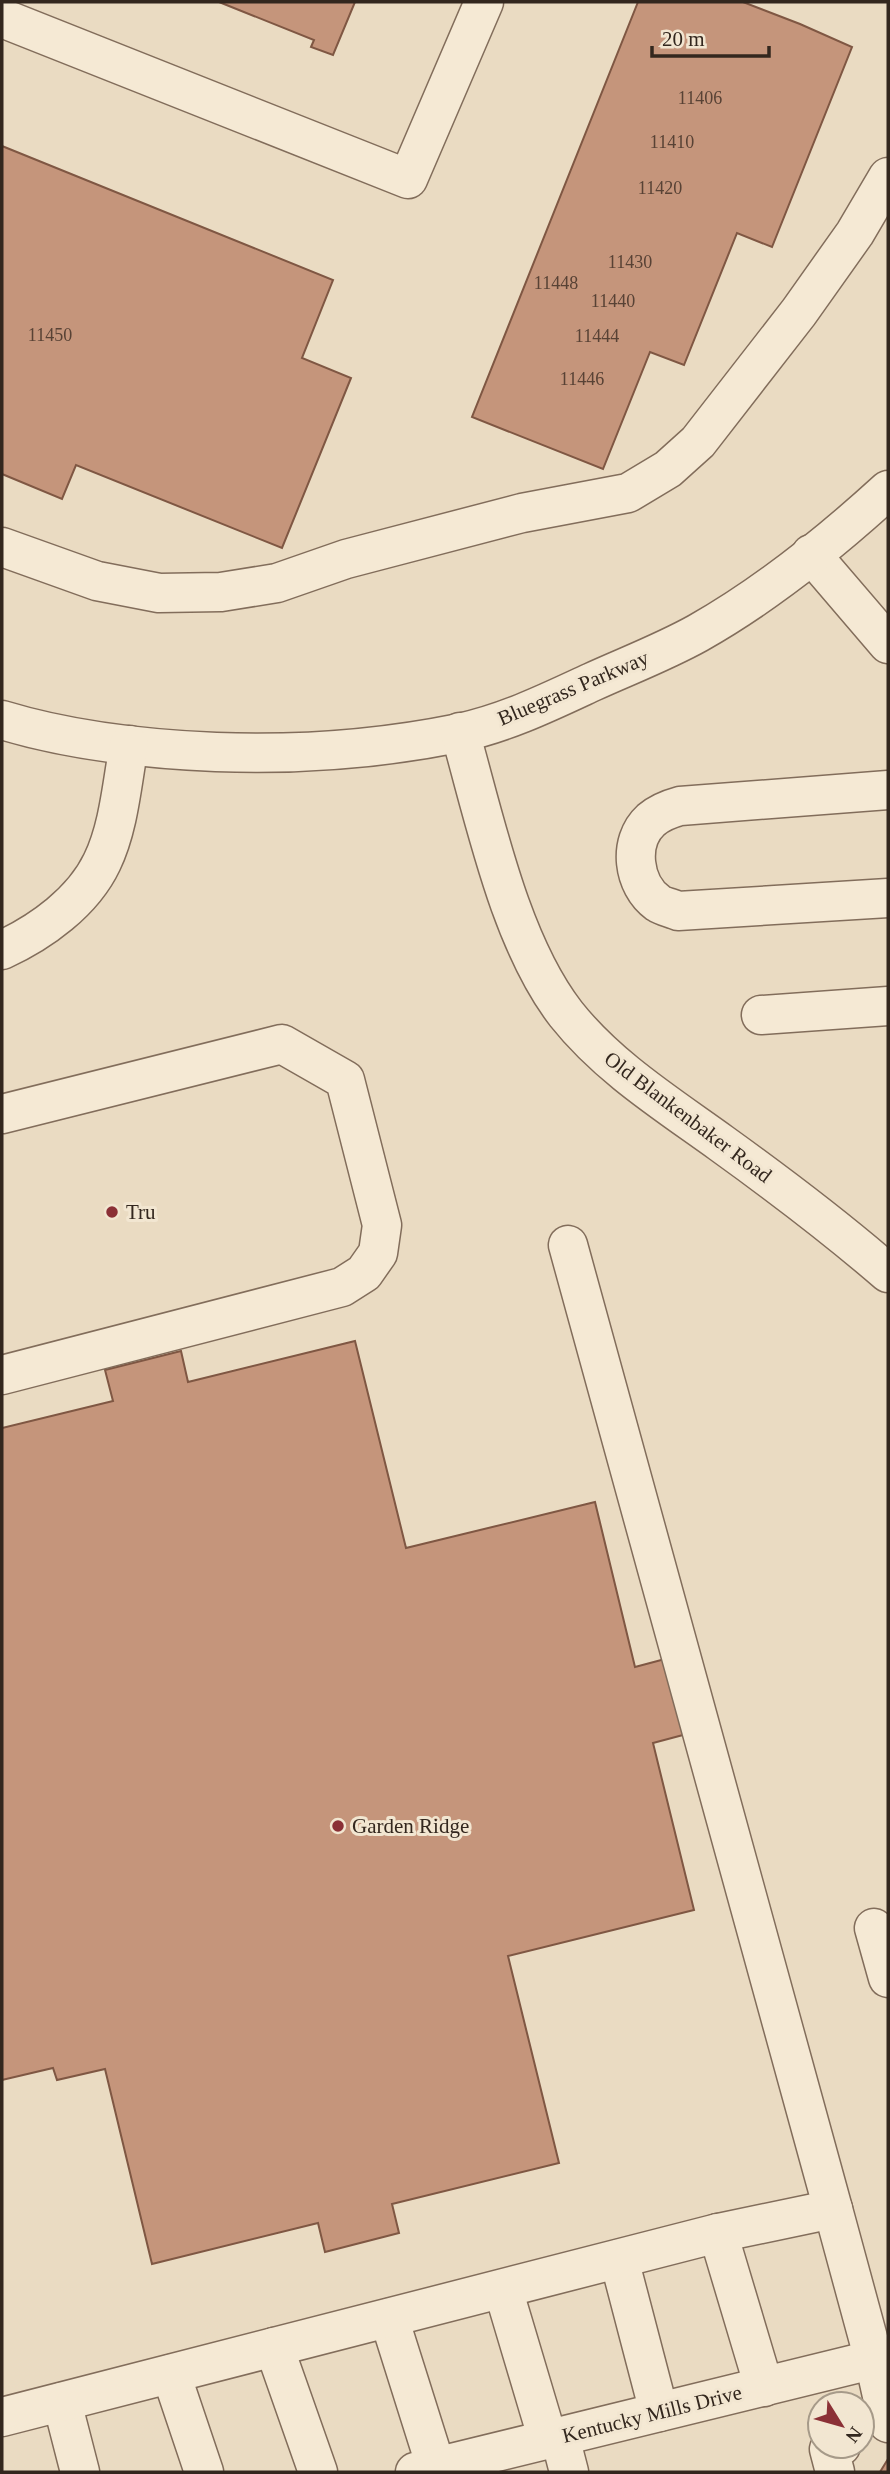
<svg xmlns="http://www.w3.org/2000/svg" width="890" height="2474" viewBox="0 0 890 2474" font-family="'Times New Roman',serif">
<style>
.building{fill:#c5957b;stroke:#7f5743;stroke-width:2}
.lines{fill:none;stroke-linecap:round;stroke-linejoin:round}
.minor-casing{stroke:#826d5b;stroke-width:41}
.minor{stroke:#f5e9d4;stroke-width:38}
.poi-dot{fill:#8b3036;stroke:#f2e6d1;stroke-width:2.5}
.labels{text-anchor:middle;dominant-baseline:central;stroke-width:6;stroke-linejoin:round;paint-order:stroke}
.number-label{font-size:18px;fill:#584235}
.street-label{font-size:21px;fill:#33271e;stroke:#f2e6d1}
.poi-label{font-size:21px;fill:#33271e;stroke:#f2e6d1;text-anchor:start}
</style>
<rect width="100%" height="100%" fill="#eadbc2"/>
<g class="building">
<polygon points="219,2 355,2 333,55 311,47 314,40"/>
<polygon points="638,2 743,2 800,24 852,47 772,247 737,233 684,365 650,352 603,469 472,417"/>
<polygon points="2,146 333,280 302,358 351,378 282,548 76,465 62,499 2,474"/>
<polygon points="355,1341 406,1548 595,1502 635,1667 665,1659 683,1735 653,1743 694,1910 508,1956 559,2163 392,2204 399,2233 325,2252 318,2223 152,2264 105,2069 57,2080 53,2068 2,2080 2,1428 113,1401 105,1370 181,1351 188,1382"/>
<polygon points="888,2459 888,2472 880,2472"/>
</g>
<g class="lines">
<g class="minor-casing">
<g id="minor">
<polyline points="2,18 408,179 484,2"/>
<polyline points="2,547 97,581 159,593 221,592 277,583 346,559 522,513 628,493 668,469 698,442 799,312 855,233 888,177"/>
<polyline points="811,554 888,644"/>
<path d="M 2,720 C 71,741 144,749 216,752 C 297,755 380,749 459,733 C 506,723 549,702 592,682 C 627,666 664,652 698,633 C 767,594 830,543 888,490"/>
<path d="M 460,732 C 485,820 510,942 566,1014 C 608,1067 667,1104 721,1143 C 778,1184 835,1227 888,1273"/>
<path d="M 888,790 L 680,806 C 669,809 659,813 651,820 C 627,842 633,885 658,903 C 664,907 672,908 678,911 L 888,898"/>
<path d="M 2,950 C 41,932 83,902 102,862 C 119,827 122,783 129,745"/>
<polyline points="761,1015 888,1006"/>
<polyline points="2,1114 282,1044 345,1080 382,1225 378,1253 364,1273 342,1287 2,1375"/>
<polyline points="874,1928 888,1978"/>
<polyline points="833,2209 874,2360 888,2423"/>
<polyline points="718,2233 764,2387"/>
<polyline points="619,2259 659,2412"/>
<polyline points="503,2289 548,2440"/>
<polyline points="389,2318 436,2467"/>
<polyline points="274,2347 318,2472"/>
<polyline points="171,2374 204,2472"/>
<polyline points="62,2402 80,2472"/>
<polyline points="2,2417 718,2233 833,2209 568,1245"/>
<polyline points="560,2437 569,2472"/>
<polyline points="415,2472 888,2356"/>
<polyline points="835,2472 829,2449 841,2446"/>
</g>
</g>
<use href="#minor" class="minor"/>
</g>
<g class="poi-dot">
<circle cx="112" cy="1212" r="7"/>
<circle cx="338" cy="1826" r="7"/>
</g>
<g class="labels">
<g class="number-label">
<text x="700" y="98">11406</text>
<text x="672" y="142">11410</text>
<text x="660" y="188">11420</text>
<text x="630" y="262">11430</text>
<text x="556" y="283">11448</text>
<text x="613" y="301">11440</text>
<text x="50" y="335">11450</text>
<text x="597" y="336">11444</text>
<text x="582" y="379">11446</text>
</g>
<g class="street-label">
<text transform="translate(573 688) rotate(-23)">Bluegrass Parkway</text>
<text transform="translate(688 1117) rotate(37)">Old Blankenbaker Road</text>
<text transform="translate(652 2414) rotate(-14)">Kentucky Mills Drive</text>
</g>
<g class="poi-label">
<text x="126" y="1212">Tru</text>
<text x="352" y="1826">Garden Ridge</text>
</g>
</g>
<rect width="890" height="2474" fill="none" stroke="#33271e" stroke-width="7"/>
<g transform="translate(841 2425) rotate(127)"><circle r="33" fill="#f2e6d1" stroke="#a69a89" stroke-width="2"/>
<path d="M0-5L12 26L0 18L-12 26Z" fill="#8b3036"/>
<text y="-10" font-size="19" font-weight="bold" text-anchor="middle" fill="#33271e">N</text>
</g>
<path d="M652 46v10h117v-10" fill="none" stroke="#33271e" stroke-width="3.5"/>
<text x="662" y="46" font-size="21" fill="#33271e" stroke="#f2e6d1" stroke-width="5" paint-order="stroke">20 m</text>
</svg>
